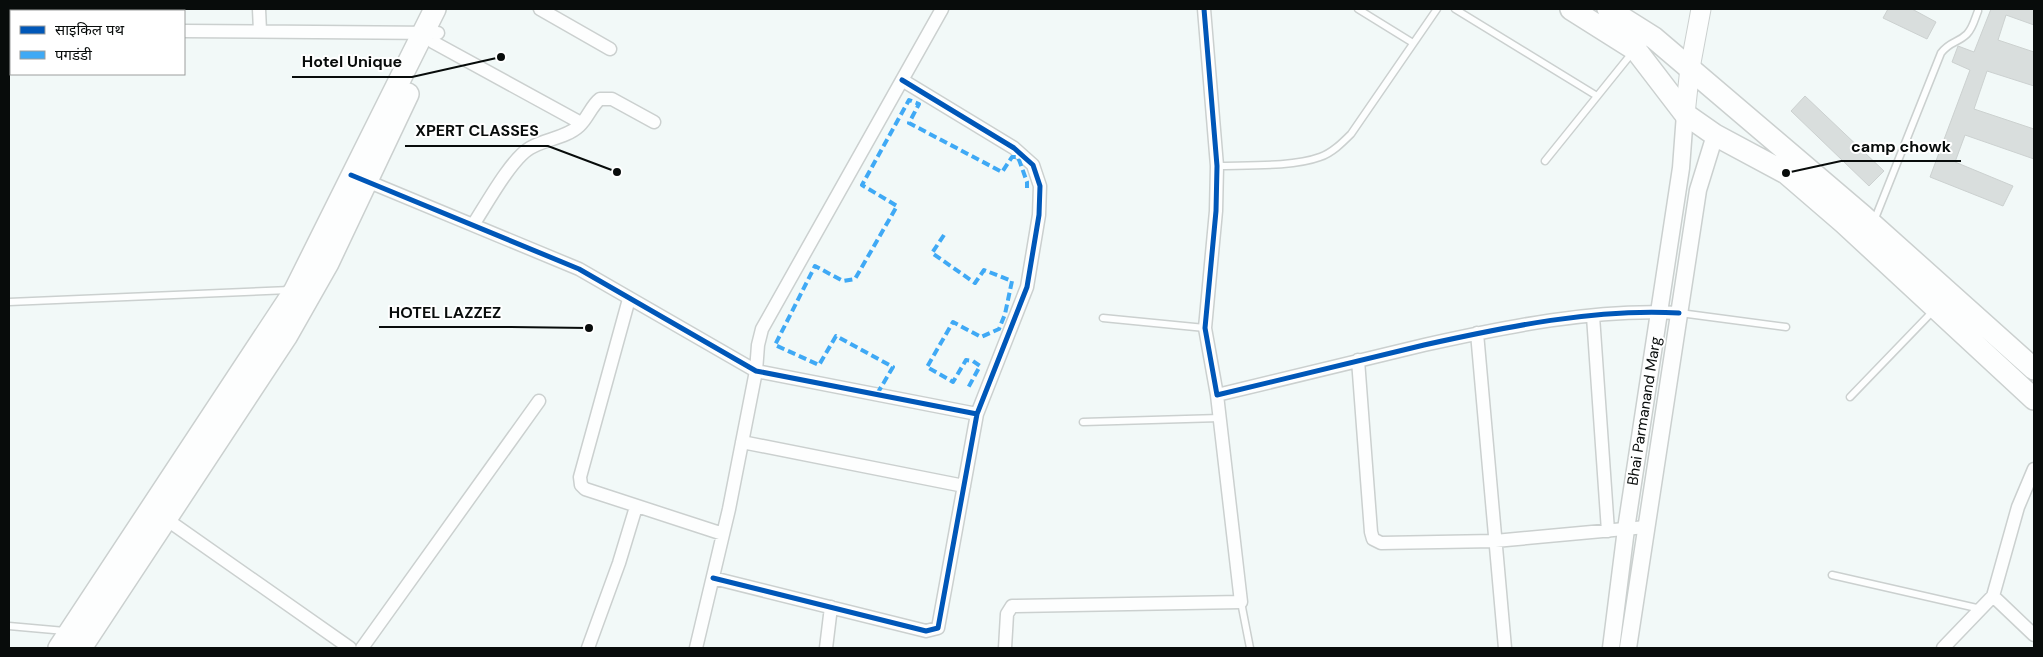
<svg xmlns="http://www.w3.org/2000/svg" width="2043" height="657" viewBox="0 0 2043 657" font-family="'DM Sans','Noto Sans Devanagari',sans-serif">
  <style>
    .building { fill: #d9dedd; stroke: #ccd1d0 }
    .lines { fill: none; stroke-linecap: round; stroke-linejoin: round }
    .service-casing { stroke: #cbd0cf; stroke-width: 9 }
    .minor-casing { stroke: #cbd0cf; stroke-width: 15 }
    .tertiary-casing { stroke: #cbd0cf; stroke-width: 19 }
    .secondary-casing { stroke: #cbd0cf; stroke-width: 21 }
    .primary-casing { stroke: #cbd0cf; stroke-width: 24 }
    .service { stroke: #fdfefe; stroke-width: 6 }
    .minor { stroke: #fdfefe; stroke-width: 12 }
    .tertiary { stroke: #fdfefe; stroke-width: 16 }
    .secondary { stroke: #fdfefe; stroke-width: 19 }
    .primary { stroke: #fdfefe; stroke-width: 21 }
    .quiet { stroke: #3fa9f5; stroke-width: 4; stroke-dasharray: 8 4; stroke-linecap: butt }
    .cycleway-casing { stroke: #fff; stroke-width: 8 }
    .cycleway { stroke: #0057b8; stroke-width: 5 }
    .labels { text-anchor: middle; stroke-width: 4; stroke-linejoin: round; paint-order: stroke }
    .street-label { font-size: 15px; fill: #080c0b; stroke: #fff }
    .leader { fill: none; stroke: #080c0b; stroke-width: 2 }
    .callout-dot { fill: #080c0b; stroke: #fff; stroke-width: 2 }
    .callout-label { font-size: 16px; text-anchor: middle; font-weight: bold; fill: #080c0b; stroke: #fff; stroke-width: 4; stroke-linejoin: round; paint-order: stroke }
  </style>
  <rect width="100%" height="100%" fill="#f2f9f8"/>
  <path class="building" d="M1888,9H1912L1936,22L1927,39L1883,18Z
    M1991,9H2034V25L2006,15L1998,40L2034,52V86L1987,71L1974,109L2034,129V159L1965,135L1955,162L2013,186L2003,206L1930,177L1970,70L1952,62L1958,46L1974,52Z
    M1805,96L1884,171L1869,186L1791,111Z"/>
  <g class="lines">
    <g class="service-casing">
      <path id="service" d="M1358,9L1413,43
        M1455,9L1597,96
        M1545,161L1632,53
        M1217,166C1247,165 1293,167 1320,157C1332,153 1342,143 1351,134L1437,9
        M1874,221L1941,53C1950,41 1958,43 1967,34C1973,28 1975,18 1978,11
        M9,302L290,290
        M1680,313L1786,327
        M1103,318L1205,328
        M1850,397L1933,311
        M1083,422L1220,418
        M1832,575L1981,609
        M1241,602L1250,648
        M9,626L65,631"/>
    </g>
    <g class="minor-casing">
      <path id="minor" d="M259,9L260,31
        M540,9L610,49
        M1204,9L1217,166L1216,211L1205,328L1217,395C1286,378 1355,361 1424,345C1505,327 1596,308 1679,313
        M9,30H11
        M184,31L438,33
        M433,42L581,123
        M362,179L579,269L756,371L977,414
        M473,225C486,205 511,159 530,148C545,139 566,138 579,126C588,118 591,106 600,99H612L654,122
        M629,299L580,477L581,485L585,489L723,534
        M1593,316L1608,531
        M1477,333L1505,648
        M1358,360L1371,532L1373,539L1381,543L1495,541L1646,527
        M742,442L964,486
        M166,519L350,648
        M713,578L926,631L938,628L977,414L1027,287L1039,215L1040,186L1033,165L1014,148L902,80
        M1993,596L2034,635
        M362,648L539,401
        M588,648L619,563L636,507
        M696,648L729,509L756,371L758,345L762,329L942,9
        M826,648L831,607
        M1005,648L1007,614L1012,606L1241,602L1217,395
        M1943,648L1993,596L2018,507L2034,469"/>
    </g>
    <g class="tertiary-casing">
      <path id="tertiary" d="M1611,648L1626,529L1681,168L1685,114
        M1628,648L1698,190L1715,135"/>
    </g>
    <g class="secondary-casing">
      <path id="secondary" d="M1685,114L1690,68L1701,9"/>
    </g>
    <g class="primary-casing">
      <path id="primary" d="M1571,9L1636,50L1685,114L1715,135L1786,173L1844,223L2034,399
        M1608,9L1654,38L1863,216L2034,369
        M59,648L295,290L435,9
        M81,648L286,337L328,263L408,94"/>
    </g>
    <use href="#service" class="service"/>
    <use href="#minor" class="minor"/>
    <use href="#tertiary" class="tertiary"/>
    <use href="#secondary" class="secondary"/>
    <use href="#primary" class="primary"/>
    <path class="quiet" d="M944,235L932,253L975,283L984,270L1012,281L1005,314L999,329L981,337L953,322L927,367L953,382L966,360L973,361L980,366L968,388
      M877,394L893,367L836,336L819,365L775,345L815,266L843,281L855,279L897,206L862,185L909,100L919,104L909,123L1002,172L1012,157H1018L1027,182V188"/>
    <g class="cycleway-casing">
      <path id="cycleway" d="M1204,9L1217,166L1216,211L1205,328L1217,395C1286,378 1355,361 1424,345C1505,327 1596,308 1679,313
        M351,175L579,269L756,371L977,414
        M713,578L926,631L938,628L977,414L1027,287L1039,215L1040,186L1033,165L1014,148L902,80"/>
    </g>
    <use href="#cycleway" class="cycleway"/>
  </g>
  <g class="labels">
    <g class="street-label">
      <text transform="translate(1644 411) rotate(-81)" y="5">Bhai Parmanand Marg</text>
    </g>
  </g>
  <path class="leader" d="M501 57L412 77H292M617 172L548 146H405M1786 173L1841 161H1961M589 328L511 327H379"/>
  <g class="callout-dot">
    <circle cx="501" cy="57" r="5"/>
    <circle cx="617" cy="172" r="5"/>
    <circle cx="1786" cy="173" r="5"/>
    <circle cx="589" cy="328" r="5"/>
  </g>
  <g class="callout-label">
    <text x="352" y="67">Hotel Unique</text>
    <text x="477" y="136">XPERT CLASSES</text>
    <text x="1901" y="152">camp chowk</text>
    <text x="445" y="318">HOTEL LAZZEZ</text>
  </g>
  <rect width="2043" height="657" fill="none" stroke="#080c0b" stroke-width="20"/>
  <rect x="10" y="10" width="175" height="65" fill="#ffffff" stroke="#9c9e9d"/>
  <rect x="20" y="26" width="25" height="8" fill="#0057b8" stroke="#9c9e9d"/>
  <text x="55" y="35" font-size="15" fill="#080c0b">साइकिल पथ</text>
  <rect x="20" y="51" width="25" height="8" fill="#3fa9f5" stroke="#9c9e9d"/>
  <text x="55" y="60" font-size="15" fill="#080c0b">पगडंडी</text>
</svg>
